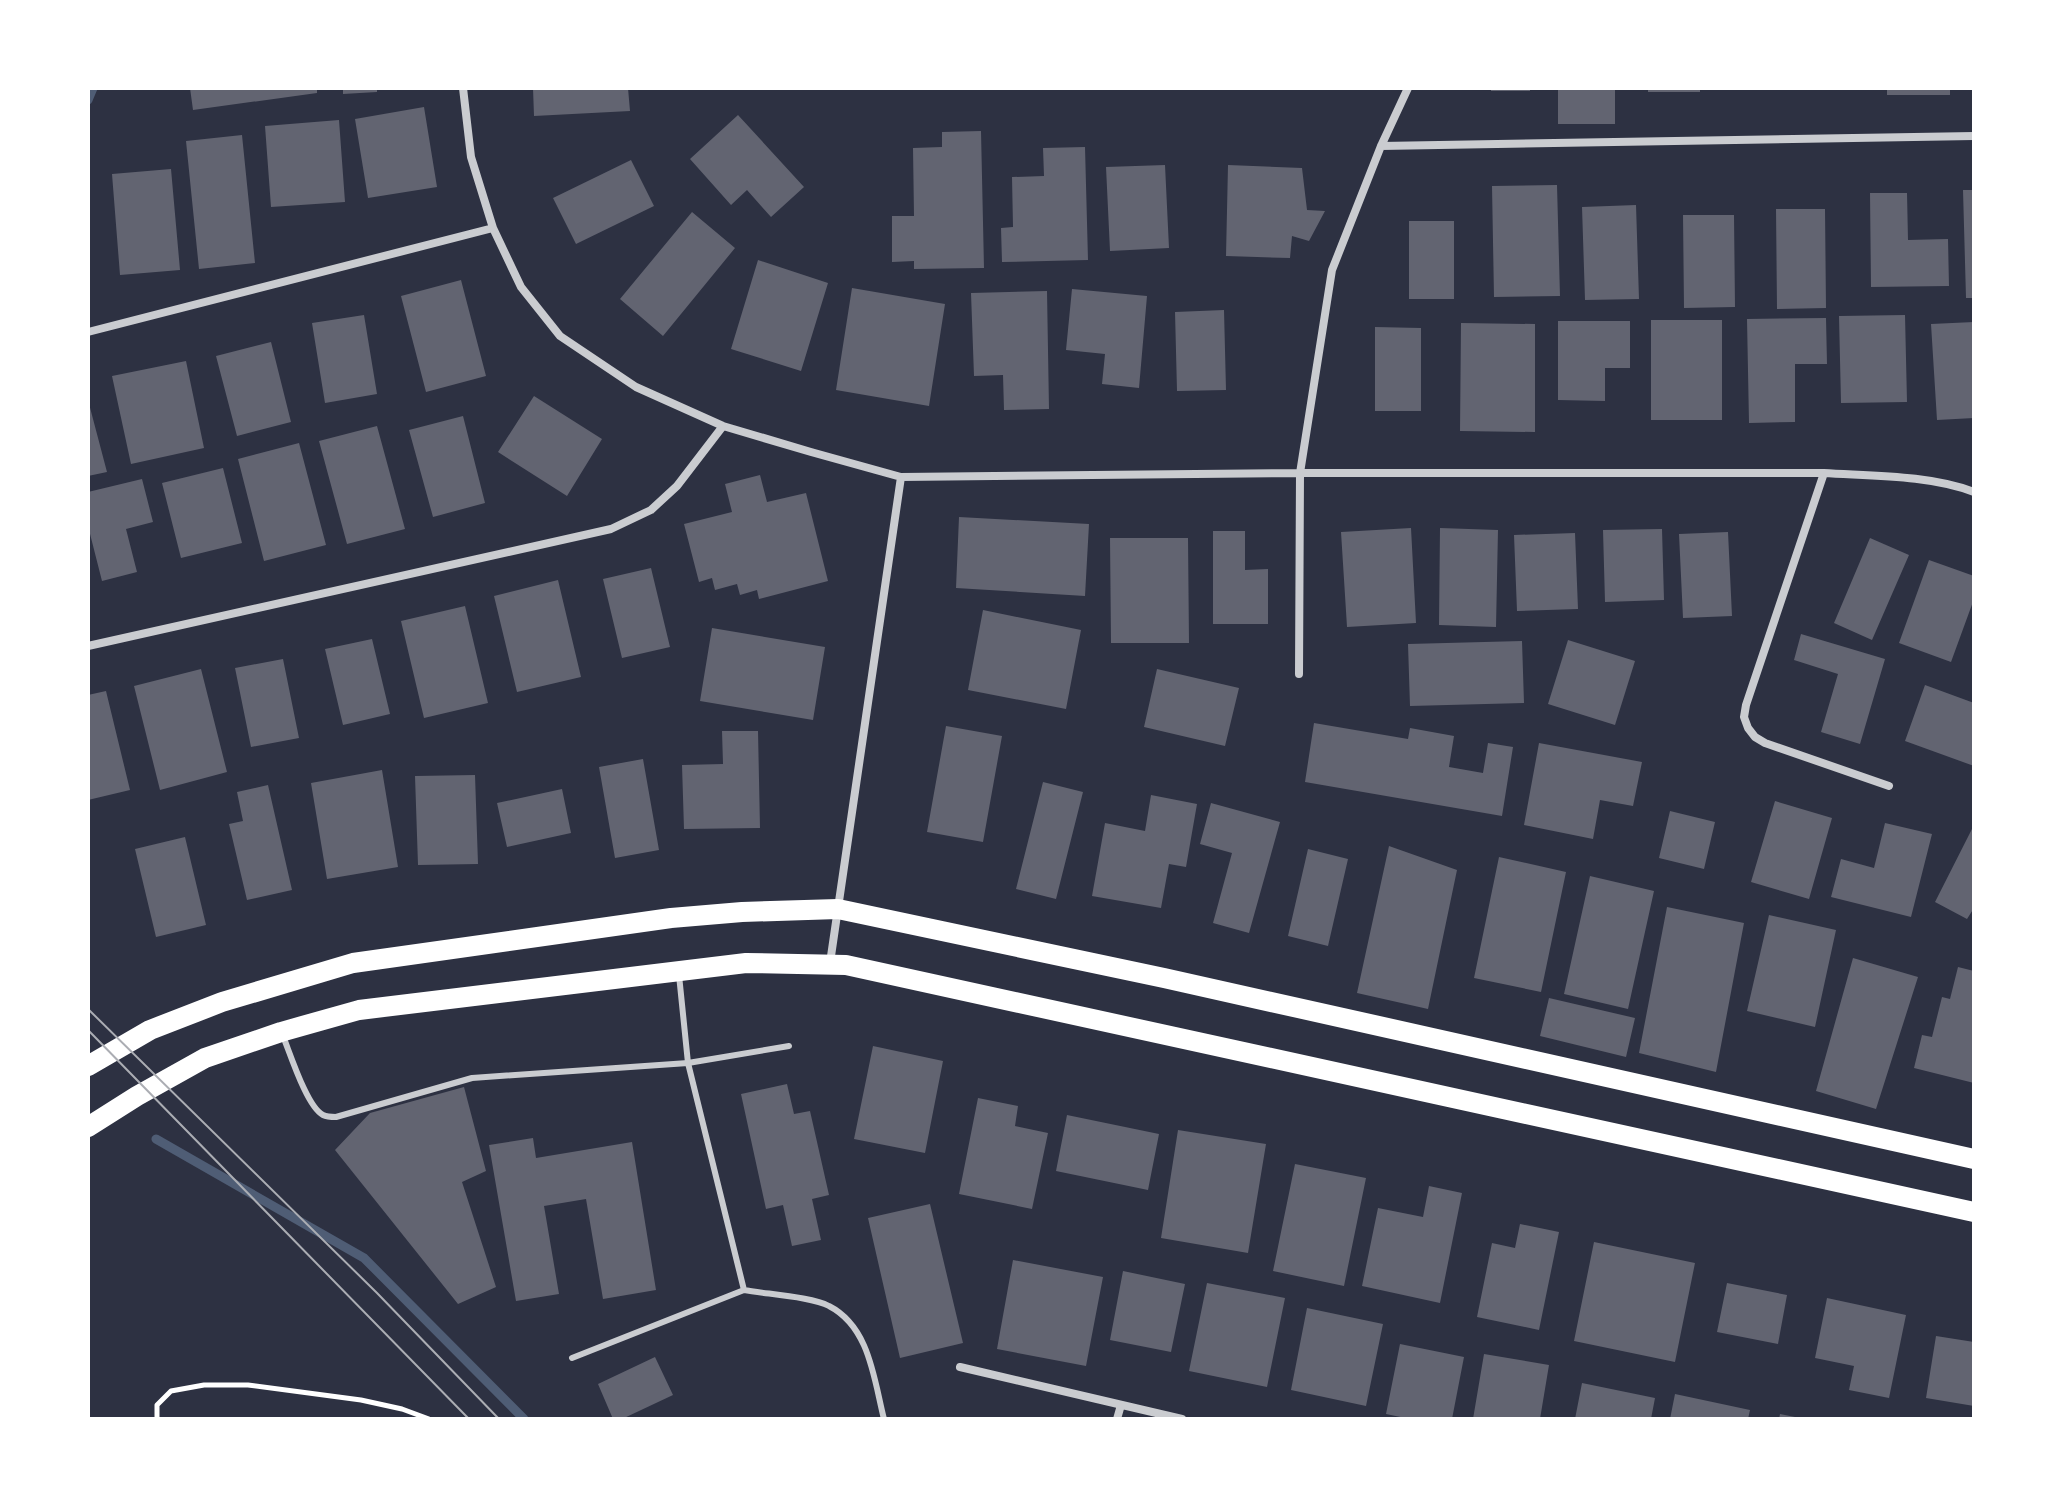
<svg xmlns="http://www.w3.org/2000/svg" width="2062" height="1507" viewBox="0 0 2062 1507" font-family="'IBM Plex Sans',sans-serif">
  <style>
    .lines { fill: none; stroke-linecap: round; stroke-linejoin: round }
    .stream { stroke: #4f5d75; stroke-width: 9 }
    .building { fill: #626471 }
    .path { stroke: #fff; stroke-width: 5 }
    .service { stroke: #caccd0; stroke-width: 6 }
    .minor { stroke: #caccd0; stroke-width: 8 }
    .primary { stroke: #fff; stroke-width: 20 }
    .tram { stroke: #abadb3; stroke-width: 2 }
  </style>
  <rect width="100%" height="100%" fill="#2d3142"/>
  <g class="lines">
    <path class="stream" d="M88,100L93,88
      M156,1139L364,1258L524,1419"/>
  </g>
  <path class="building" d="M190,88H317V93L193,110Z
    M343,88H377V92L343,94Z
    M533,88H628L630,111L534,116Z
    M1491,88H1530V91H1491Z
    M1558,88H1615V124H1558Z
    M1648,88H1700V92H1648Z
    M1887,88H1950V95H1887Z
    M424,107L437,187L368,198L355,119Z
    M738,115L804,187L771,217L747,190L731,205L690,159Z
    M339,120L345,202L271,207L265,126Z
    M981,131L984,268L914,269V261L892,262V216H914L913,148L942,147V132Z
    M242,135L255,263L199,269L186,141Z
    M1085,147L1088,260L1002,262L1001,228L1013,227L1012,177L1044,176L1043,148Z
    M631,160L654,206L576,244L553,198Z
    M1165,165L1169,248L1110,251L1106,167Z
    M1228,165L1302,168L1307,210L1325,211L1309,241L1292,236L1290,258L1226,256Z
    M171,169L180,270L120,275L112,174Z
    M1557,185L1560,296L1494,297L1492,186Z
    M1963,190H1974V298H1966Z
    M1870,193H1907L1908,240L1948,239L1949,286L1871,287Z
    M1636,205L1639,299L1585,300L1582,207Z
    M1776,209H1825L1826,308L1777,309Z
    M692,212L735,248L663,336L620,299Z
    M1683,215H1734L1735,307L1684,308Z
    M1409,221H1454V299H1409Z
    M758,260L828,283L801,371L731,349Z
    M461,280L486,376L426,392L401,296Z
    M852,288L945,304L929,406L836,390Z
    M1072,289L1147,296L1139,388L1102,384L1105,354L1066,350Z
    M1047,291L1049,409L1004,410L1003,375L974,376L971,293Z
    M1224,310L1226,390L1177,391L1175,312Z
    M364,315L377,394L325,403L312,323Z
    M1905,315L1907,402L1841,403L1839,316Z
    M1826,318L1827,364H1795V422L1749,423L1747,319Z
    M1651,320H1722V420H1651Z
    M1558,321H1630V368H1605V401L1558,400Z
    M1974,322V418L1937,420L1931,324Z
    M1461,323L1535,324V432L1460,431Z
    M1375,327L1421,328V411H1375Z
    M271,342L291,422L237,436L216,356Z
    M186,361L204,448L131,464L112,376Z
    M534,396L602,439L567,496L498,452Z
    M88,400L107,472L88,476Z
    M463,416L485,503L433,517L409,430Z
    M377,426L405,529L347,544L319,441Z
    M299,443L326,545L264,561L238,459Z
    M223,468L242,543L181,558L162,483Z
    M760,475L767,502L806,493L828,581L759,599L757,590L740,595L737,584L715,590L712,578L699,582L684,524L732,512L725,484Z
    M142,479L153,522L126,529L137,572L102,581L88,526V492Z
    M959,517L1089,524L1085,596L956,588Z
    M1411,528L1416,623L1347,627L1341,532Z
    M1440,528L1498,530L1496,627L1439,625Z
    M1662,529L1664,600L1605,602L1603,530Z
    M1213,531H1245V570L1268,569V624H1213Z
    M1728,532L1732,616L1683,618L1679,534Z
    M1575,533L1578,609L1517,611L1514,535Z
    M1110,538H1188L1189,643H1111Z
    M1870,538L1909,555L1872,640L1834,623Z
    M1929,560L1974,576V599L1951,662L1899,643Z
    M651,568L670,647L622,658L603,579Z
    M558,580L581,677L517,692L494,596Z
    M465,606L488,703L424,718L401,621Z
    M983,610L1081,630L1066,709L968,690Z
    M712,628L825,647L813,720L700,701Z
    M1801,634L1885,659L1860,744L1821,732L1838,674L1794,660Z
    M372,639L390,714L343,725L325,649Z
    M1568,640L1635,661L1615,725L1548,704Z
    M1522,641L1524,703L1410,706L1408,644Z
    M283,659L299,738L251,747L235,668Z
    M201,669L227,772L160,790L134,686Z
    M1157,669L1239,688L1225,746L1144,727Z
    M1925,685L1974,703V766L1905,741Z
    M106,691L130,790L88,800V695Z
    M1314,723L1408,739L1410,728L1454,736L1449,767L1483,773L1488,743L1513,747L1502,816L1305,782Z
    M946,726L1002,736L983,842L927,832Z
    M722,731H758L760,828L684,829L682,765L723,764Z
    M1539,743L1642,762L1633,806L1600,800L1593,839L1524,825Z
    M643,759L659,850L615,858L599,767Z
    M382,770L398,867L327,879L311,783Z
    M475,775L478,864L418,865L415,776Z
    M1043,782L1083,792L1056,899L1016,889Z
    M268,785L292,890L247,900L229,824L243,821L237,792Z
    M562,789L571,833L507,847L497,803Z
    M1151,795L1197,804L1186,867L1169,864L1161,908L1092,896L1105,823L1145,831Z
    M1775,801L1832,818L1809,899L1751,882Z
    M1211,803L1280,822L1249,933L1213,923L1232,853L1200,844Z
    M1670,811L1715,822L1704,869L1659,858Z
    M1885,823L1932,834L1911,917L1831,897L1841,859L1874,868Z
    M1974,825V908L1967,919L1935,902Z
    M185,837L206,925L156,937L135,849Z
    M1389,846L1457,870L1428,1009L1357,993Z
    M1308,849L1348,859L1328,946L1288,936Z
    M1499,857L1566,872L1541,992L1474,978Z
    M1590,876L1654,891L1628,1009L1564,994Z
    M1667,907L1744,923L1716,1072L1639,1053Z
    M1769,915L1836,930L1815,1027L1747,1011Z
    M1853,958L1918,977L1876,1109L1816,1091Z
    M1958,967L1974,971V1083L1914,1068L1922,1035L1932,1037L1942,997L1950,999Z
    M1549,998L1635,1018L1626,1057L1540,1036Z
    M873,1046L943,1061L925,1153L854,1139Z
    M787,1084L794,1114L810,1111L829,1195L812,1199L821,1240L792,1246L783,1205L766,1209L741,1094Z
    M464,1087L486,1171L462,1182L496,1287L458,1304L335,1150L370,1113Z
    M978,1098L1018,1106L1015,1126L1048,1133L1032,1209L959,1194Z
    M1067,1115L1159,1134L1148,1190L1056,1171Z
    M1178,1130L1266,1144L1248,1253L1161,1238Z
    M533,1138L536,1158L632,1142L656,1290L603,1299L586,1199L544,1206L559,1294L516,1301L489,1145Z
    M1295,1164L1366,1178L1344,1286L1273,1271Z
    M1429,1186L1462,1193L1440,1303L1362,1286L1378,1208L1423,1217Z
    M930,1204L963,1343L900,1358L868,1218Z
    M1520,1224L1559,1232L1539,1330L1477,1317L1492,1243L1515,1248Z
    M1594,1242L1695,1263L1675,1362L1574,1341Z
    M1013,1260L1103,1277L1086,1366L997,1349Z
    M1123,1271L1185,1284L1171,1352L1110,1340Z
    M1207,1283L1285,1298L1267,1387L1189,1371Z
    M1727,1283L1787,1295L1778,1344L1717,1332Z
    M1827,1298L1906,1315L1889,1398L1849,1390L1854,1366L1815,1358Z
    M1307,1308L1383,1324L1366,1406L1291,1390Z
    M1936,1336L1974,1342V1406L1926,1398Z
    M1400,1344L1464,1357L1452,1419H1410L1386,1414Z
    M1484,1354L1549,1365L1540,1419H1473Z
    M655,1357L673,1395L622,1419H613L598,1384Z
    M1582,1383L1655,1398L1651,1419H1575Z
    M1675,1394L1750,1410L1748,1419H1670Z
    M1780,1414L1800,1418V1419H1779Z"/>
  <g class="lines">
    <path class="path" d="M157,1419V1405L171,1391L204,1385H248L361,1400L402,1409L429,1419"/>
    <path class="service" d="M679,975L688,1063L744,1290C765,1294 813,1297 829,1306C870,1327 874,1380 884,1419
      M283,1036C290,1053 307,1107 323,1115C327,1117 331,1117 336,1117L472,1078L688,1063L789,1046
      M572,1358L744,1290"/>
    <path class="minor" d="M463,88L471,157L493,228L521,287L560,336L636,387L723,426L811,452L901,477L1300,473H1824C1871,476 1930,475 1974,492
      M1381,146L1974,136
      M88,332L493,228
      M1824,473L1746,705L1744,717L1748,728L1755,737L1765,743L1889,786
      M88,646L611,529L651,510L677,486L723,426
      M1299,674L1300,473L1332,270L1381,146L1408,88
      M830,963L901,477
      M960,1367L1182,1419
      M1117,1419L1121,1405"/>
    <path class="primary" d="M88,1066L150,1030L222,1002L353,963L671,918L742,912L838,909L1164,978L1974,1159
      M88,1127L137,1096L205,1058L281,1032L359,1010L746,963L846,965L1974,1212"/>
    <path class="tram" d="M88,1009L377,1293L499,1419
      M88,1030L469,1419"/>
  </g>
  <rect width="2062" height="1507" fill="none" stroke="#ffffff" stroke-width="180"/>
</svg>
